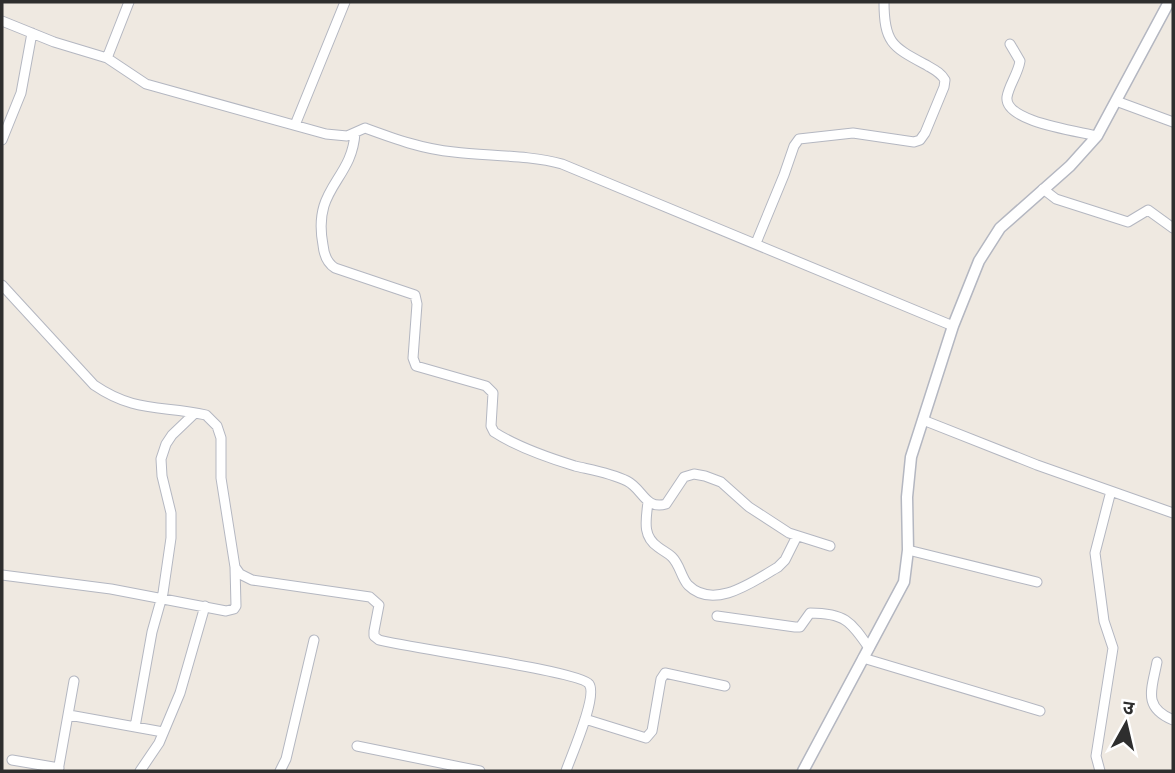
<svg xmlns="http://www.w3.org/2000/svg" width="1175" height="773" viewBox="0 0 1175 773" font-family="'Open Sans','Noto Sans Devanagari',sans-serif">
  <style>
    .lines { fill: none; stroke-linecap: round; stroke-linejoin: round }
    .minor-casing { stroke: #b4b7c1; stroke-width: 11 }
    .tertiary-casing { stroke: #b4b7c1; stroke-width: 13 }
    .minor { stroke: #fff; stroke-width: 9 }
    .tertiary { stroke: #fff; stroke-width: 10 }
  </style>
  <rect width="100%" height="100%" fill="#efe9e1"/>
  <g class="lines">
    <g class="minor-casing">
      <path id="minor" d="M2,21L54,42L107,58L146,84L326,134L347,136L365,128C395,139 422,149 454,152C487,156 530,155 562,164L953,326
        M1010,44L1020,61C1018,74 1009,85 1007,97C1004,122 1078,131 1097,136
        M107,58L129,2
        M1116,101L1173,122
        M295,125L345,2
        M355,133C352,181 312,187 323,245C324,255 327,263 335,268L415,295L417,304L413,358L416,366L486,386L493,393L491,426L494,432C517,447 549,458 575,466C592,470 611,473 627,481C643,489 645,510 666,504L684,477L694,474L705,476L721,482L749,507L789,533L830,546
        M2,140L21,93L32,33
        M1043,189L1056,199L1128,222L1148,210L1173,228
        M756,243L784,175L794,146L799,139L853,133L914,142L920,140L925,133L944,87L945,80C941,73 935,70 928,66C893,47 884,44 884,2
        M2,285L94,385C135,413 161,405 206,415L217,426L221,438V478L235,567L240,574L252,580L370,597L379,605L374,631V636L379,640C409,648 580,671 589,684C598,696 571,756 566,771
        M923,420L1037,465L1173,513
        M648,502C646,520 642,536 658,547C663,551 668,553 672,557C680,565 681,577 688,585C714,611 754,581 778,567L785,560L797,536
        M908,550L1037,582
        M2,575L111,589L226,611L234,609L236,606L235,567
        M717,616L795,627H800L810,613C844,613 851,621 869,648
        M863,658L1040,711
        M1157,662C1152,689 1142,707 1173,720
        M69,715L163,732
        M585,719L646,738L652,731L661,679L665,673L725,686
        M135,727L152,632L163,593L171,538V513L162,476L161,459L166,444L172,435L195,413
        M357,746L480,771
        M12,760L59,768
        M58,771L74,681
        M140,771L159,743L180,693L205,606
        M280,771L286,759L314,640
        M1100,771L1096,756L1113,648L1104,621L1095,553L1111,491"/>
    </g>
    <g class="tertiary-casing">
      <path id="tertiary" d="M803,771L904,582L908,550L907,497L911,457L953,326L979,261L1000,228L1070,166L1097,136L1169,2"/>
    </g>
    <use href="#minor" class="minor"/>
    <use href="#tertiary" class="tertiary"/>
  </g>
  <rect width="1175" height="773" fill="none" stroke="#2e2e2e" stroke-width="7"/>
  <g transform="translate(1126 724) rotate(8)" stroke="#ffffff" stroke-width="5" paint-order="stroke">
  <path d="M0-5L12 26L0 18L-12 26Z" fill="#2e2e2e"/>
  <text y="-10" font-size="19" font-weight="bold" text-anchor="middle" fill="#2e2e2e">उ</text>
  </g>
</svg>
